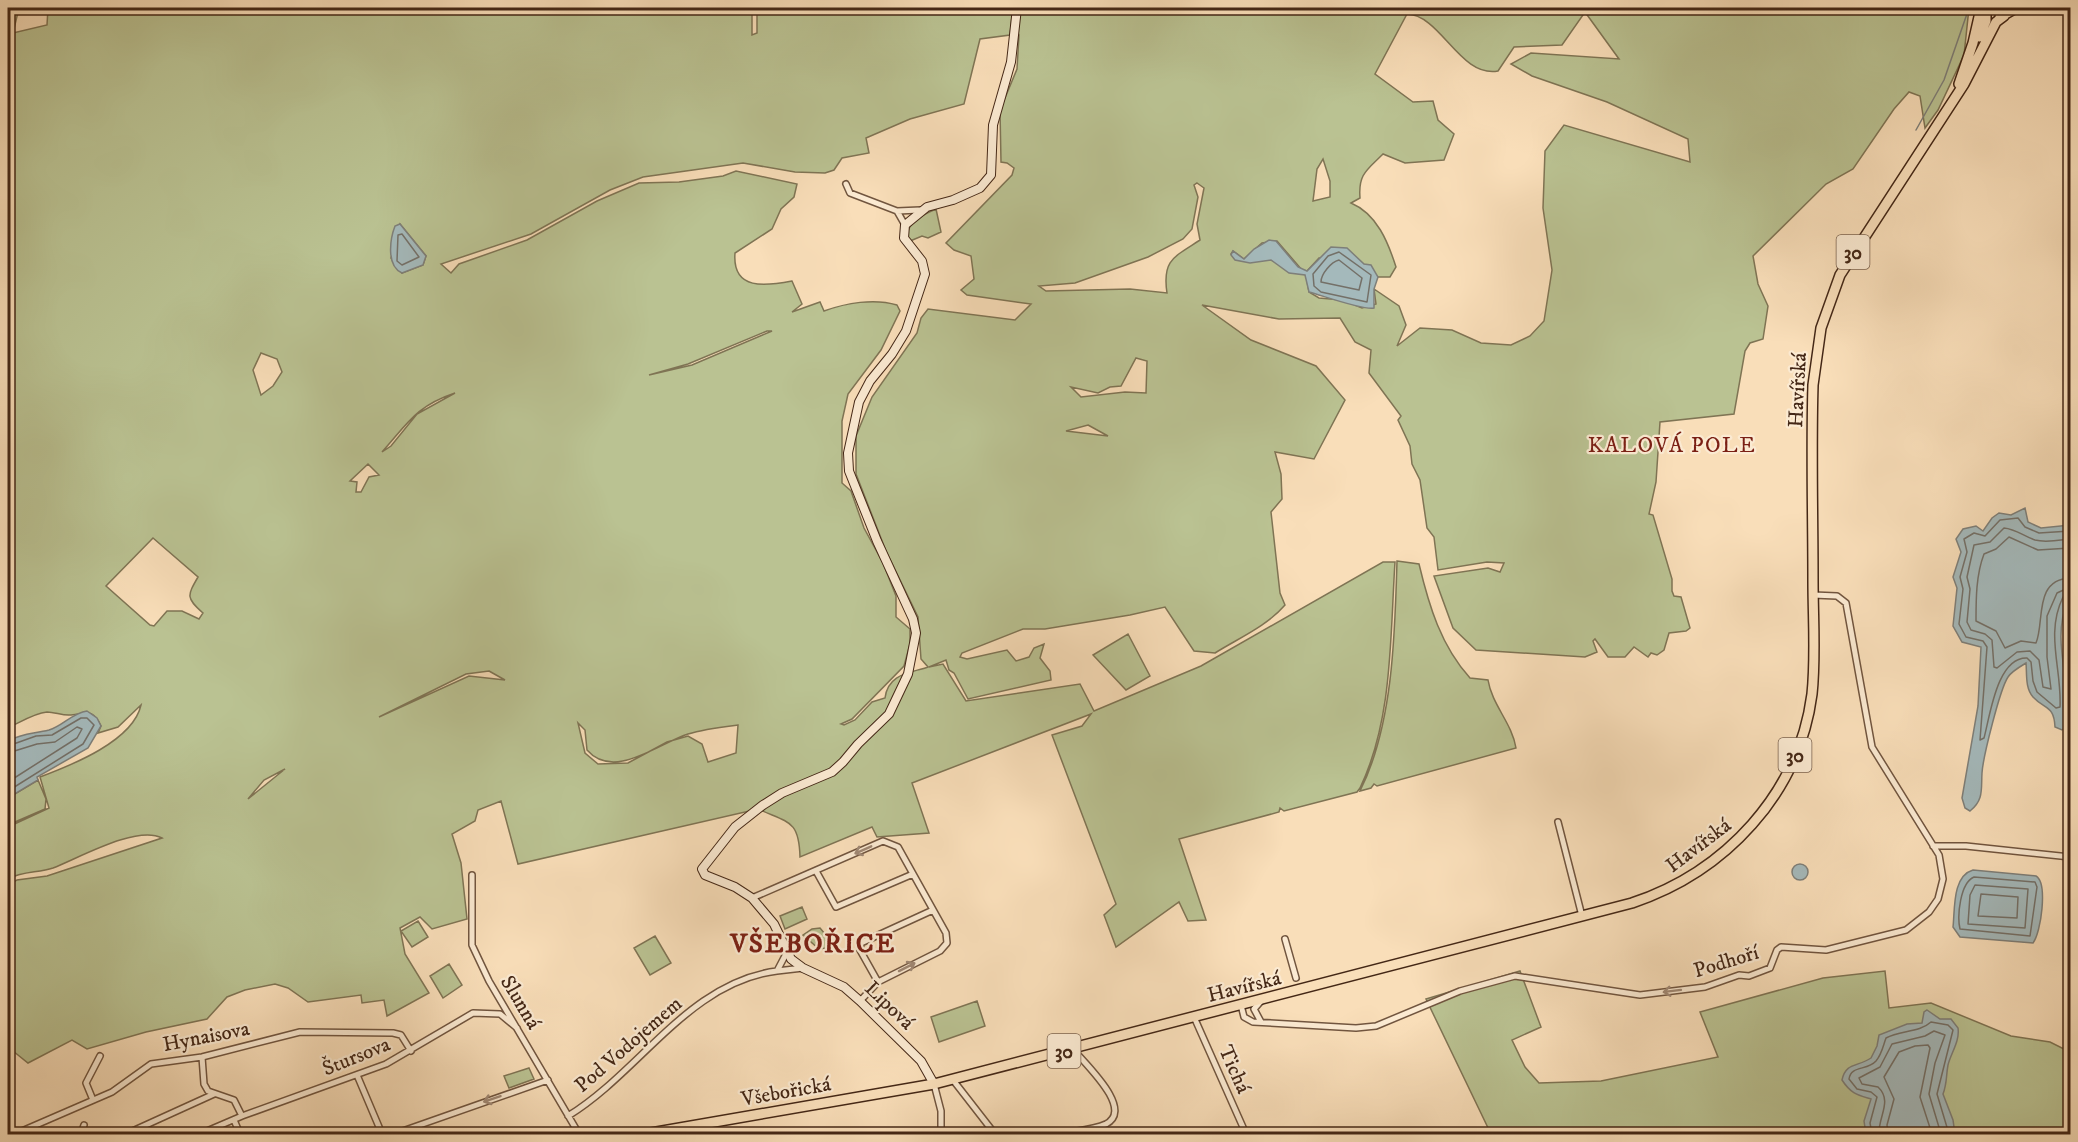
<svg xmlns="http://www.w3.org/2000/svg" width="2078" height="1142" viewBox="0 0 2078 1142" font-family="'IM FELL DW Pica',serif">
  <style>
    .green { fill: #bac292; stroke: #7f7454; stroke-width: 1.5; fill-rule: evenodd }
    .water { fill: #a4b9bb; stroke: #7e7f79; stroke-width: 1.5 }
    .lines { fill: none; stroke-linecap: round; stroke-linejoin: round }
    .shore { stroke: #747068; stroke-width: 1.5 }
    .stream { stroke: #7e7f79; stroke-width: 1.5 }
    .street-casing { stroke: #71553f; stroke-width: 8 }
    .secondary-casing { stroke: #442716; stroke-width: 10 }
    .primary-casing { stroke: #442716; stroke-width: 12 }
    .street { stroke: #fbead2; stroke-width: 5 }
    .secondary { stroke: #fbead2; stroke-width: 8 }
    .primary { stroke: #f9deb9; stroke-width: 9 }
    .oneway { stroke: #a08874 }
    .labels { text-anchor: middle; stroke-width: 4.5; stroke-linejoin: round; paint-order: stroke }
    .shield { fill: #fbead2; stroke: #7b624e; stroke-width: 1.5 }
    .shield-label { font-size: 20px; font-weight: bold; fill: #442716 }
    .street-label { font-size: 21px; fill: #442716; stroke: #fbead2 }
    .neighbourhood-label { font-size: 22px; letter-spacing: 1.5px; fill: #7a1f14; stroke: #fbead2 }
    .district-label { font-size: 27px; font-weight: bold; letter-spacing: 1.5px; fill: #7a1f14; stroke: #fbead2 }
  </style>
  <rect width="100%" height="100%" fill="#f9deb9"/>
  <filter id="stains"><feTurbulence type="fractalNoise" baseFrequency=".00333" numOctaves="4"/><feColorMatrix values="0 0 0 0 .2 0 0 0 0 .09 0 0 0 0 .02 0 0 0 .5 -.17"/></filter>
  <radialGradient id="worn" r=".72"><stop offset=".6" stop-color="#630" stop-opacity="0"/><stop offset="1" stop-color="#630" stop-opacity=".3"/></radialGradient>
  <path class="green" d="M8,8H19L13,33L47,25L48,8H752V35L757,33V8H1010L1012,16L1010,35L980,39L964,104L910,119L866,138L869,153L842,158L834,170L825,173L795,172L743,163L643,177L610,190L531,234L441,264L451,273L459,264L527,240L597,201L639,183L679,182L723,176L736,171L797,184L794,197L781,209L772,229L735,253C732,291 766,286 792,281L802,304L792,312L820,302L824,311C846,303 874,298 897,305L900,311L881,350L848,394L842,421V483L851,491L864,528L883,563L896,596V617L910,629V644L904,666L852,719L841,724L844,725L855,720L872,702L885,698C888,673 911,673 928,667L921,659L918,617L886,551L856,474V436L872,397L917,333L921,318L928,309L1015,320L1031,304L967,295L961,290L974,279L971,256L954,250L946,243L1012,175L1014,168L1007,163L1001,162L1000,110L1017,69L1019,35L1016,29L1020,14L1033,8H1969L1964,55L1938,110L1925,128L1920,96L1909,92L1894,109L1853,169L1826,184L1753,256L1758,284L1768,306L1763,339L1750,343L1745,351L1734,414L1660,422L1656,482L1649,514L1653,515L1672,579V591L1674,596L1681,597L1690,628L1686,631L1669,633L1664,650L1657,655L1651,653L1648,657L1634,647L1625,657H1608L1595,639L1593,641L1597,652L1585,657L1476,650L1453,628L1434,576L1488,568L1500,572L1504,563L1487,562L1438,570L1434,537L1427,528L1420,480L1412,464L1410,446L1398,420L1401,416L1369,373L1371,350L1355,342L1340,318L1279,319L1202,305L1251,340L1316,366L1345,400L1314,459L1275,452L1281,474L1282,499L1271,512L1280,593L1285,605C1267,626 1239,638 1215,653L1194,651L1165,607L1130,615L1045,629H1023L962,653L960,657L967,659L1007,650L1016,661L1029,657L1034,648L1044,644L1040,658L1050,671L1051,680L968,699L954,673L949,670L946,660L929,667L943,664L966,701L1080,684L1094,711L1201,666L1383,562H1395C1390,637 1393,719 1360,788L1357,792L1284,811L1280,808L1279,812L1179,839L1206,920L1188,921L1179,902L1116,947L1104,915L1116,904L1052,735L1082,726L1091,714L912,783L929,833L877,837L872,827L800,857C799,820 789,823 758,809L518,864L501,801L478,810L475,821L452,834L461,863L467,919L432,929L420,917L400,928L405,954L429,993L387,1016L384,1000L362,1003L361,995L308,1002L288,988L275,984L245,990L227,997L207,1019L146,1032L87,1049L72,1040L28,1063L13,1051L8,1059V886L17,880L47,876L162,838C136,825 79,858 53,868C38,873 22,871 8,879V827L49,808L40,777C72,765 133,741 141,705L118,727L98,733L101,726C92,707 86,714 71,715C63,716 55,712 47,712C34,713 19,723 8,728ZM1585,12L1619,59L1531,53L1511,64L1532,76L1607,102L1688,139L1690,162L1564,125L1545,151L1543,208L1552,270L1544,321L1530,336L1511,345L1481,343L1452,330L1420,328L1397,346L1406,325L1399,306L1374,289L1376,304L1362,308L1342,300L1319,298L1309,292L1306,275L1271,260H1236L1231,254L1233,251L1244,259L1262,243L1277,241L1302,270L1307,271L1319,258L1358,259L1378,277H1390L1396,267C1388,242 1377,214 1351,203L1360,198C1358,174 1367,170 1383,154L1405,163L1444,160L1454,134L1438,120L1433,101L1413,102L1375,74L1407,14C1441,15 1460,78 1498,71L1514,47L1562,45ZM1323,159L1330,181V197L1313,201L1317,169ZM1197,183L1204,188L1197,224L1200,240C1174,257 1162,260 1167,293L1130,289L1046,291L1039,286L1075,283L1148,257L1183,239L1192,229L1198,197L1194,185ZM400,224L426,256L423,265L402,273L391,258ZM767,331H772L692,365L649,375L688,364ZM261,353L277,359L282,372L273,386L261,395L253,370ZM1136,358L1147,361L1146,393L1125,392L1081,397L1071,387L1098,393L1110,387L1121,386ZM455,393L417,414L391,446L382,452C408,423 416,406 455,393ZM1088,425L1108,436L1066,431ZM368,464L379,475L369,477L361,492H356L357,482L350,481ZM153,538L198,577C187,596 186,598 203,613L199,619L182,611H167L154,626L150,625L106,586ZM489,671L505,680L469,676L379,717L466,674ZM578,723L585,730L587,750C614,781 659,743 688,734C704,729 722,727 738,725L736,753L708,762L702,744L688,736L667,742L628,763L598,764L585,753ZM285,769L248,799L264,780Z
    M936,209L941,232L928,238L922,236L910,241L906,237C909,221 922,215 936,209Z
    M1397,561L1419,564C1429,606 1441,646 1470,678L1488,680C1492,705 1512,723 1516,748L1377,786L1374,784L1371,788L1360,791C1393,726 1395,634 1397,561Z
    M1128,634L1150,676L1126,690L1093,655Z
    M38,780L46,799L45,809L8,825V798Z
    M802,907L807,919L785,929L780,916Z
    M418,921L428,937L412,947L401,931Z
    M820,928L830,940L826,948L819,949L803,935L812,929Z
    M655,936L671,963L650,975L634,948Z
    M449,964L462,985L443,998L430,976Z
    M1520,971L1541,1027L1512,1040L1525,1067L1539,1083L1601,1081L1718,1057L1700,1012L1823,978L1885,971L1889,1008L1931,1003L2011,1036L2050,1042L2070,1052V1134H1491L1426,999Z
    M977,1001L985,1026L939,1042L931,1017Z
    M529,1068L534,1079L509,1088L504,1076Z"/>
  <path class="water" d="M400,224L426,256L423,265L402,273C386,266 390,239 395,226Z
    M1269,240L1276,241L1298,267L1307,271L1331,247L1347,248L1364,264L1371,265L1378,277L1374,289V308C1365,311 1321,295 1309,292L1305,275L1289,273L1271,260L1250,263L1235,260L1231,255L1233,251L1244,259L1254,249Z
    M2025,508L2028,522L2041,528L2070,525V600H2068C2050,642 2073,683 2067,726L2062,730L2055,727C2054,705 2045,710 2033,697C2025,688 2027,674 2026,663C2021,666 2011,672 2008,677C2000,689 1983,757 1982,773C1981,789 1984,800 1970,811L1965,808L1962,798L1978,706L1981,647L1962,642L1953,626L1957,588L1953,577L1961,552L1956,539L1963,529L1976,526L1983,531L1992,518L1999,513L2011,515Z
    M87,711L97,718L101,726L88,748L37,777L38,780L8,798V741C23,733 33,734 49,730C63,726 72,713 87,711Z
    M1792 872a8 8 0 1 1 16 0a8 8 0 1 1-16 0Z
    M1973,870L2036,876C2048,883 2041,933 2033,943L1960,937L1953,927C1955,910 1952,876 1973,870Z
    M1927,1010L1940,1019H1951L1958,1028C1960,1041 1951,1053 1948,1065C1946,1076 1947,1084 1943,1094L1953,1120L1955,1134H1866L1864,1121L1871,1099C1858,1095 1851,1094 1842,1080C1846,1062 1858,1067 1871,1058L1877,1046L1879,1035L1907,1024L1922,1023L1924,1012Z"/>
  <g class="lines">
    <path class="shore" d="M402,234L419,257L402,265L397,261L398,235Z
      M1339,252L1371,275L1367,302L1321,292L1314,286L1313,274L1328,256Z
      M1339,260L1362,278L1359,290L1321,282C1321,274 1331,262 1339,260Z
      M2070,531L2039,533L2025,527L2018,518L2000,520L1985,536L1974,533L1964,539L1967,552L1960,577L1963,589L1959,624L1966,637L1983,641L1987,647L1980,740L1984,738C1990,716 1997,657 2027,658L2031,662L2033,681L2037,692L2056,708L2060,707C2062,669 2045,634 2063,597L2070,595
      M2070,539C2060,540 2046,543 2035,540C2023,536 2016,529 2004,528L1990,542L1974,545L1967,577L1970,589L1967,622L1971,630L1985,634L1992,640L1994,667L1997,668L2017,652L2030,651L2039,660L2043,687L2051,689L2047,657V616L2057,593L2070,587
      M2070,548L2038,550L2009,537L1996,549L1984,554C1976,575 1976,599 1976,621L1996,631L2005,648L2021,641L2036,643C2045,622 2033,580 2070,578
      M8,746L36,736L52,735L81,718H87L94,725L83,744L8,791
      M8,753L37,744L55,742L77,727L82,729L77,738L8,782
      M1974,877L2035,882L2037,887L2030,936L1960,929C1957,916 1960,883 1974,877Z
      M1975,885L2028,889L2025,928L1968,924L1970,895Z
      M1981,894L2018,897L2017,918L1978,916Z
      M1872,1134L1870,1123L1877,1097L1871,1092L1857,1089L1849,1079C1851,1065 1867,1071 1876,1061C1882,1054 1883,1046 1886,1038C1900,1030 1919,1033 1931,1022L1948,1025L1953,1030L1937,1094L1949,1134
      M1879,1134C1878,1117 1893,1101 1878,1087L1862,1084L1859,1078L1880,1067L1892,1044L1925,1036L1934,1031L1945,1035L1935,1063L1929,1094L1941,1134
      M1888,1134L1887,1125L1894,1099L1884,1077L1899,1052L1915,1046L1928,1045L1930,1048L1920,1097L1932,1134"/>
    <path class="stream" d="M1916,130L1944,80L1969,8"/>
    <g class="street-casing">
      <path id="street" d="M846,184L850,193L897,211L905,225
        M897,211L920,210
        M1558,822L1582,916
        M1933,846H1966L2070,857
        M816,871L836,907L913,874
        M472,875V945L489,981L579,1134
        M752,898L883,841L898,847L946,933L947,943L940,951L878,982L860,1001
        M1285,939L1296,978
        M777,971L803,968
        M878,982L860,950L861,943L933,910
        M1241,1005L1244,1017L1253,1022L1356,1028L1376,1026L1460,991L1515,976L1640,995L1705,987L1739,975L1749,976L1770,968L1777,950L1781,947L1826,950L1906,930L1929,912L1938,899L1943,879L1939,855L1872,747L1846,603L1837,596L1813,595
        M1194,1017L1246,1134
        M1261,1022L1254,1009L1261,1001
        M202,1057L204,1084L208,1091L234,1100L242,1116
        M357,1075L382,1134
        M953,1080L995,1134
        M934,1084L941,1111V1134
        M93,1100L86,1083L100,1056
        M568,1116C640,1072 689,982 777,971L787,952
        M234,1120L240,1134
        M15,1134L112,1092L151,1064L202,1057L300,1032L393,1033L401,1035L411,1051
        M81,1134L84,1125
        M126,1134L214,1094
        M200,1134L242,1116L386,1064L473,1013L500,1014L517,1028
        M394,1134L548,1080
        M1060,1134C1074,1131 1093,1130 1106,1124C1135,1109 1084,1063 1073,1049"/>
    </g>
    <g class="secondary-casing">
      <path id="secondary" d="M934,1084L921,1061L860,1001L844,987L803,968L791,959L774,924L752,898L735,887L705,875L702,869L735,827L763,805L782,793L832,772L843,762L858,744L889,714L908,674L916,633L913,619L877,541L849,471L848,453L859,402L870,381L892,354L906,331L925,274L922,261L904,238L905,225L927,207L953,200L980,188L991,175L993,125L1011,62L1017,8"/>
    </g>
    <g class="primary-casing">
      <path id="primary" d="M2000,17L2016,8
        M1979,37L1986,21V8
        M1959,84L1973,43L1981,8
        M645,1134L934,1084L1632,903C1725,872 1799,794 1812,694C1816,657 1813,618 1813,581C1813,515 1811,450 1813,385L1821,328L1840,275L1964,84L1996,22L2004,16"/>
    </g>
    <use href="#street" class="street"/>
    <use href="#secondary" class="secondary"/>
    <use href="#primary" class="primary"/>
  </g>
  <defs><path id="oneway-shaft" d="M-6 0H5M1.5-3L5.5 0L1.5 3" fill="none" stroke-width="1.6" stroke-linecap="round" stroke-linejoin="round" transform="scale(1.5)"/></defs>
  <g class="oneway">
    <use href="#oneway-shaft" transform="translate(863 850) rotate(156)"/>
    <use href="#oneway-shaft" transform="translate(907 967) rotate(-27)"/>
    <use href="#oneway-shaft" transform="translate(1672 991) rotate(173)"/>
    <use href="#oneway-shaft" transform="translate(492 1099) rotate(161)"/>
  </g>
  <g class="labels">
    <g class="shield">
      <rect x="1836.5" y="235" width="33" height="34" rx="4.5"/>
      <rect x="1778.5" y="738" width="33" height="34" rx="4.5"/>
      <rect x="1047.5" y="1034" width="33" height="34" rx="4.5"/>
    </g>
    <g class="shield-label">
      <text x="1853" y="259">30</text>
      <text x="1795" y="762">30</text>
      <text x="1064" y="1058">30</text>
    </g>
    <g class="street-label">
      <text transform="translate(1797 390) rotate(-87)" y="7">Havířská</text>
      <text transform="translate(1698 845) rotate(-37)" y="7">Havířská</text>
      <text transform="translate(1726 961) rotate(-17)" y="7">Podhoří</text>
      <text transform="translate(1244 986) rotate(-14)" y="7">Havířská</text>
      <text transform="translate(521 1002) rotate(59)" y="7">Slunná</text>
      <text transform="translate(890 1005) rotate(44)" y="7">Lipová</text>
      <text transform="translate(206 1036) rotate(-11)" y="7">Hynaisova</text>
      <text transform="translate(628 1044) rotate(-41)" y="7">Pod Vodojemem</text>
      <text transform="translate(356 1056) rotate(-22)" y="7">Štursova</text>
      <text transform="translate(1235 1069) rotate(66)" y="7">Tichá</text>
      <text transform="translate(786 1091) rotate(-10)" y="7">Všebořická</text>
    </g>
    <g class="neighbourhood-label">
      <text x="1672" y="452">KALOVÁ POLE</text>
    </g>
    <g class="district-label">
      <text x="813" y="952">VŠEBOŘICE</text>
    </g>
  </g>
  <rect width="2078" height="1142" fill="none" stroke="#f9deb9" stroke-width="30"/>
  <rect x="9" y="9" width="2060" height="1124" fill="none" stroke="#442716" stroke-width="3"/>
  <rect x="15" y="15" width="2048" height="1112" fill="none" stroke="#442716" stroke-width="1.5"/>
  <rect width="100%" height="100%" filter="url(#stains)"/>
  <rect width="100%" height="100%" fill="url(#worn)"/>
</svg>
